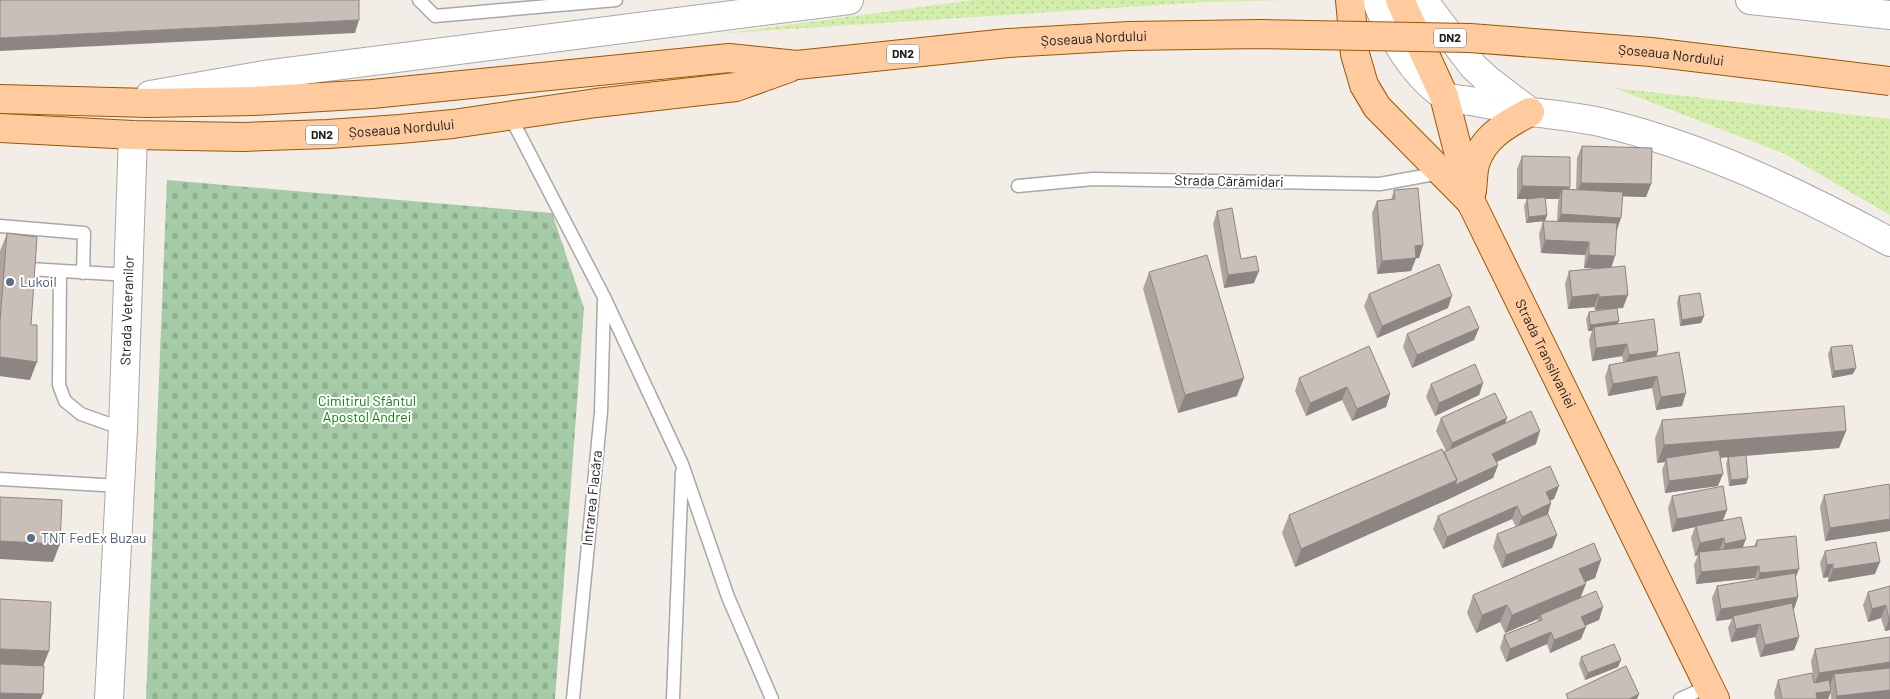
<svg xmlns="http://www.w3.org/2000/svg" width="1890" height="699" viewBox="0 0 1890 699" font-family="Barlow,sans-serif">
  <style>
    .grass { fill: url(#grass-dots) }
    .cemetery { fill: url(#cemetery-stones) }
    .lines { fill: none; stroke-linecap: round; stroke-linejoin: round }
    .service-casing { stroke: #a8a8a8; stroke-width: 15 }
    .tertiary-casing { stroke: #a8a8a8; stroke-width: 30 }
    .primary-casing { stroke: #9d5700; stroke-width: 30 }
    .service { stroke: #fff; stroke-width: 12 }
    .tertiary { stroke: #fff; stroke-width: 28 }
    .primary { stroke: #ffca9e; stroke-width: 28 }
    .primary-bridge-casing { stroke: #9d5700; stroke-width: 30; stroke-linecap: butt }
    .primary-bridge { stroke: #ffca9e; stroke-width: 28 }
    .wall { fill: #aea39f; fill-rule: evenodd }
    .shaded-wall { fill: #8d8582 }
    .building { fill: #cabeb9; stroke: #8d8582 }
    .service-dot { fill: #5c6f8a; stroke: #fff; stroke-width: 2 }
    .labels { text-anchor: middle; stroke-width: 4; stroke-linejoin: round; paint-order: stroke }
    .shield { fill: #fff; stroke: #646464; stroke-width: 1 }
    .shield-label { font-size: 12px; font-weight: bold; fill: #212121 }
    .street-label { font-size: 14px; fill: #212121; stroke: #fff }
    .service-label { font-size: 14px; fill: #4e5e75; stroke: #fff; text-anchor: start }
    .park-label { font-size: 14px; fill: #088904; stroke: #fff }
  </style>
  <defs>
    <pattern id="grass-dots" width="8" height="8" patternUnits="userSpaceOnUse" patternTransform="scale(1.25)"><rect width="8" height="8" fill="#d3eeaa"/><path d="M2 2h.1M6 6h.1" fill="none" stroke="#b5cc92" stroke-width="1.8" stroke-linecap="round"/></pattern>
    <pattern id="cemetery-stones" width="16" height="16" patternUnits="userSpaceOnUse" patternTransform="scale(1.25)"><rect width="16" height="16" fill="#a6cca7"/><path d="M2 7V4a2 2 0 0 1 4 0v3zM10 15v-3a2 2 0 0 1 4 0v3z" fill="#8faf8f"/></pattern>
  </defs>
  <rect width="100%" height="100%" fill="#f2ede7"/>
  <path class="grass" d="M973,0H1288L1205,2L728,33Z
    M1614,88L1890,119V215L1785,154Z"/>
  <path class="cemetery" d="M167,180L552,213L584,308L555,699H146Z"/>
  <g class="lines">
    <g class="service-casing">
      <path id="service" d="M419,0L435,16L616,0
        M510,116L604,297L682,464L728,597L772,699
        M1018,186L1093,179L1380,184L1440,173
        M0,226L84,233L83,273
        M29,269L129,275
        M60,271L59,385L65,401L81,414L123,429
        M0,479L120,486
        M573,699L601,412L604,299
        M673,699L682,472
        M1680,699L1709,686"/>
    </g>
    <g class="tertiary-casing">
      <g id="tertiary">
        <path d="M1376,0C1389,32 1413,75 1443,95C1451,100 1467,100 1476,102C1495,105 1514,110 1532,112C1555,115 1577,117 1600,122C1702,146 1798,192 1890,242"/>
        <path d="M1423,0L1473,66L1488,80L1525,108"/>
        <path d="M1750,0L1890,15"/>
        <path d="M150,95L264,75L849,0"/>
        <path id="s1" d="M109,699L123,429L133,135"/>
      </g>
    </g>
    <g class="primary-casing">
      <g id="primary">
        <path d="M1350,0L1355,54L1364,85L1377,107L1471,202"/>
        <path id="s2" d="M1400,0L1444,96L1471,202L1715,699"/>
        <path d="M0,99L149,103L255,101L372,94L729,58L797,65L1008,43"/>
        <path id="s3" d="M0,128L133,135L243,137L328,134L400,129L453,124L596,103L736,87L789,68"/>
        <path d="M1472,191C1473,182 1473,172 1475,164C1483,137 1507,124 1530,112"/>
      </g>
    </g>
    <use href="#service" class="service"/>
    <use href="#tertiary" class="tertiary"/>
    <use href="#primary" class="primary"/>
    <g class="primary-bridge-casing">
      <g id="primary-bridge">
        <path id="s4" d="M1008,43L1129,36L1261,34L1470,38L1651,52L1890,81"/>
      </g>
    </g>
    <use href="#primary-bridge" class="primary-bridge"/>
  </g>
  <path class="wall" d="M1582,146L1651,184L1646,197L1622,196L1611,267L1623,308H1617L1619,321L1617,324L1657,356L1682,406L1656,410L1652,388L1608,396L1605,377L1609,365L1623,362L1622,356L1592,361L1589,340L1592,331H1588L1586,319L1589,312L1614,308L1595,310L1594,307L1568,309L1565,284L1569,271L1600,268H1584L1585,255L1541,253L1539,234L1543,221L1526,223L1524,206L1527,199H1528H1517V169L1522,156L1570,187L1569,189L1576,190L1577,158ZM1545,199H1559L1558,202L1557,221H1545L1547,215Z
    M1394,190L1423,245L1419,258H1416L1411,271L1377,274L1372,213L1377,201L1391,200Z
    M1217,211L1241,259L1254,283L1224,288L1213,224Z
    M7,233L31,325L30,380L0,376V251Z
    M1149,272L1237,396L1178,413L1143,289Z
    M1369,294L1448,308L1377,338L1364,306Z
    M1679,296L1704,316L1701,323L1680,326L1677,302Z
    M1479,328L1474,340L1412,368L1403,347L1407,334Z
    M1831,347L1853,374L1832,378L1828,354Z
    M1299,378L1390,394L1386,407L1352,421L1342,400L1306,416L1295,391Z
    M1483,383L1479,395L1435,416L1426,397L1431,384Z
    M1441,418L1505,423L1536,444L1496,462L1498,465L1493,478L1451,498L1295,567L1282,533L1289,515L1446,451L1436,431Z
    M1662,420L1846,431L1839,448L1746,456L1748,478L1746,484L1729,486L1726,464L1728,457L1739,456L1720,458L1718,486L1665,493L1662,470L1665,462L1657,463L1655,438Z
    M1824,495L1890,531L1825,541L1820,507Z
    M1672,496L1727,510L1723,520L1743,548L1754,546L1757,540L1795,578L1798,597L1794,609H1793L1799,637L1794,650L1760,657L1755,637L1731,642L1728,628L1732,619L1716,621L1712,598L1717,586L1755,580V578L1696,584L1694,565L1698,555L1695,556L1691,538L1695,527L1672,532L1668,508Z
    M1554,499L1550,500L1551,503L1548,514L1557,535L1552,548L1502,568L1493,547L1497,534L1516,527L1512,519L1443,549L1433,529L1438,516Z
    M1825,551L1875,574L1828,582V577L1823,578L1820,563Z
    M1601,560L1595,578L1585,582L1581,597L1603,607L1599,620L1585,626L1581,639L1550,653L1547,644L1506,662L1500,648L1504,635L1537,622L1538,619L1505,633L1500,622L1476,633L1467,613L1473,595Z
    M1890,586V630L1885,631L1881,618L1868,622L1863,605L1868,592Z
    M1815,649L1890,699H1831V693L1828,699H1775L1774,693L1778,680L1814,683L1811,661Z
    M1581,657L1618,667L1585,680L1579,664Z"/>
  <path class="shaded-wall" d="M359,20L355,33L0,51V38Z
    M1581,183L1651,184L1646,197L1576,195Z
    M1522,186L1570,187L1565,199L1562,189L1559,199H1517Z
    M1561,214L1621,218L1617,230L1556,227Z
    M1547,215L1545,221L1526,223L1529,217Z
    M1545,240L1589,242L1585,255L1541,253Z
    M1423,245L1419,258L1410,259L1415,246Z
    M1589,255L1615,256L1611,269L1584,268Z
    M1416,258L1411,271L1377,274L1382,261Z
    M1259,271L1254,283L1224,288L1228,275Z
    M1599,294L1594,307L1568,309L1572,297Z
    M1628,295L1623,308L1595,310L1599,297Z
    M1452,296L1448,308L1377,338L1382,326Z
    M1704,316L1701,323L1680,326L1682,320Z
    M1619,321L1616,327H1594L1592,331H1588L1590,325Z
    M1479,328L1474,340L1412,368L1417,355Z
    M1627,344L1622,356L1592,361L1596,348Z
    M1658,351L1654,364L1624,368L1629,355Z
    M0,357L37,362L30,380L0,376Z
    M1856,368L1853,374L1832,378L1834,371Z
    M1657,376L1652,388L1608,396L1613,384Z
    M1244,378L1237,396L1178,413L1185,395Z
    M1483,383L1479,395L1435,416L1439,403Z
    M1347,387L1342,400L1306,416L1310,403Z
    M1686,393L1682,406L1656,410L1661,397Z
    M1390,394L1386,407L1352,421L1357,409Z
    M1507,418L1503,430L1448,456L1452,443Z
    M1540,431L1536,444L1488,466L1492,454Z
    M1846,431L1839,448L1667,462L1666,458L1665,462L1657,463L1664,445Z
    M1498,465L1493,478L1451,498L1455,485Z
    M1723,474L1718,486L1665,493L1669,481Z
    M1748,478L1746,484L1729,486L1731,480Z
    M1457,480L1451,498L1295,567L1301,549Z
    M1559,486L1554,499L1542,504L1546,492Z
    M1551,503L1547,516L1517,529L1522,517Z
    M1517,506L1512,519L1443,549L1447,537Z
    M1727,510L1722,522L1696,526L1695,527L1672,532L1677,519Z
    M1890,519V531L1825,541L1830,528Z
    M1557,535L1552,548L1502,568L1506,555Z
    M1724,538L1719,551L1699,552L1698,555L1695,556L1700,543Z
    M1746,539L1741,552L1721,556L1725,544Z
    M0,541L60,544L53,562L0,559Z
    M1601,560L1595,578L1573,587L1579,569Z
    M1880,562L1875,574L1828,582L1833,569Z
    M1833,564L1828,577L1823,578L1827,565Z
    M1759,566L1755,578L1696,584L1701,572Z
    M1799,569L1794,582L1756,586L1760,573Z
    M1586,584L1579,601L1540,615L1538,619L1505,633L1512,615Z
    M1798,597L1794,609L1733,619V616L1732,619L1716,621L1721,609Z
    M1507,605L1500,622L1476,633L1482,615Z
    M1886,605L1881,618L1868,622L1872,609Z
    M1603,607L1599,620L1577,629L1581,617Z
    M1889,619H1890V630L1885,631Z
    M1760,624L1755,637L1731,642L1736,629Z
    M1586,627L1581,639L1550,653L1554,640Z
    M1551,632L1547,644L1506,662L1510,649Z
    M1799,637L1794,650L1760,657L1765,645Z
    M0,649L49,651L42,669L0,667Z
    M1621,660L1618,667L1585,680L1588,673Z
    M1890,662V674H1834L1831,683L1814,686L1819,673Z
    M1890,690V699H1836L1837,696Z
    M1831,691L1828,699H1814L1816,693Z
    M0,693L43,694L41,699H0Z
    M1639,694L1637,699H1629Z"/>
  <path class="building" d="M0,0H359V20L0,38Z
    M1582,146L1652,148L1651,184L1581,183Z
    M1522,156L1570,157V187L1522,186Z
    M1418,188L1423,245L1415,246L1416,258L1382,261L1377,201L1395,199L1394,190Z
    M1562,189L1623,192L1621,218L1561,214Z
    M1545,197L1547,215L1529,217L1527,199Z
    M1232,208L1241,259L1256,256L1259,271L1228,275L1217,211Z
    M1543,221L1617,223L1615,256L1589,255V242L1545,240Z
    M7,233L37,237L31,325H37V362L0,357V321Z
    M1207,255L1244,378L1185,395L1149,272Z
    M1439,264L1452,296L1382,326L1369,294Z
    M1625,266L1628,295L1599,297V294L1572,297L1569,271Z
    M1700,293L1704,316L1682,320L1679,296Z
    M1469,306L1479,328L1417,355L1407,334Z
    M1617,308L1619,321L1590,325L1589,312Z
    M1654,319L1658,351L1629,355L1627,344L1596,348L1594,327Z
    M1852,345L1856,368L1834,371L1831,347Z
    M1369,346L1390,394L1357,409L1347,387L1310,403L1299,378Z
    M1679,352L1686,393L1661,397L1657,376L1613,384L1609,365Z
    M1475,364L1483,383L1439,403L1431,384Z
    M1495,393L1507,418L1452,443L1441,418Z
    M1844,406L1846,431L1664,445L1662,420Z
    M1531,411L1540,431L1492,454L1498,465L1455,485L1457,480L1444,452Z
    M1442,449L1457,480L1301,549L1289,515Z
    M1719,450L1723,474L1669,481L1666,458Z
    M1746,455L1748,478L1731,480L1728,457Z
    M1550,466L1559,486L1546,492L1551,503L1522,517L1517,506L1447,537L1438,516Z
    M1889,484L1890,490V519L1830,528L1824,495Z
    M1723,486L1727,510L1677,519L1672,496Z
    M0,497L62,500L60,544L0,541Z
    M1548,514L1557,535L1506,555L1497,534Z
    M1741,517L1746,539L1725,544L1724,538L1700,543L1696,526Z
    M1796,536L1799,569L1760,573L1759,566L1701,572L1699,552L1757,546V540Z
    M1876,542L1880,562L1833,569V564L1827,565L1825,551Z
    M1594,543L1601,560L1579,569L1586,584L1512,615L1507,605L1482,615L1473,595Z
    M1795,573L1798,597L1721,609L1717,586Z
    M1890,586V619H1889L1886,605L1872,609L1868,592Z
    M1596,591L1603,607L1581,617L1586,627L1554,640L1551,632L1510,649L1504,635L1542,620L1540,615Z
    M0,599L51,602L49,651L0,649Z
    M1792,603L1799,637L1765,645L1760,624L1736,629L1733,616Z
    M1890,637V662L1819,673L1815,649Z
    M1614,644L1621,660L1588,673L1581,657Z
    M0,664L44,666L43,694L0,693Z
    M1626,666L1639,694L1629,699H1568L1566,694Z
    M1890,668V690L1837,696L1834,674Z
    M1812,673L1814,683L1829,680L1831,691L1816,693L1817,699H1782L1778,680Z"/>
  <g class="service-dot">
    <circle cx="10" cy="282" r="5"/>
    <circle cx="31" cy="538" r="5"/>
  </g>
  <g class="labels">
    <g class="shield">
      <rect x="1434" y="28.5" width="32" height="19" rx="4"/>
      <rect x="887" y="44.5" width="32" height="19" rx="4"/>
      <rect x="306" y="125.5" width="32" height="19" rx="4"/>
    </g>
    <g class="shield-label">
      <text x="1450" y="42">DN2</text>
      <text x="903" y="58">DN2</text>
      <text x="322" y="139">DN2</text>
    </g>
    <g class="street-label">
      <text dy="5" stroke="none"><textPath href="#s4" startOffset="86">Șoseaua Nordului</textPath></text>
      <text dy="5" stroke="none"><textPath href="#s4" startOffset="664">Șoseaua Nordului</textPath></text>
      <text dy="5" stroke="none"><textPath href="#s3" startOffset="402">Șoseaua Nordului</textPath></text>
      <text transform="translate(1229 181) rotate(1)" y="5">Strada Cărămidari</text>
      <text dy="5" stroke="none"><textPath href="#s1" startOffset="389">Strada Veteranilor</textPath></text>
      <text dy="5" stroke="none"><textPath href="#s2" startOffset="384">Strada Transilvaniei</textPath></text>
      <text transform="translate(592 498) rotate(-84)" y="5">Intrarea Flacăra</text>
    </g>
    <g class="service-label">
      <text x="20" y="287">Lukoil</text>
      <text x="41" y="543">TNT FedEx Buzau</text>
    </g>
    <g class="park-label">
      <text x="367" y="406">Cimitirul Sfântul<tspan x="367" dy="16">Apostol Andrei</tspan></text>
    </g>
  </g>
</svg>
